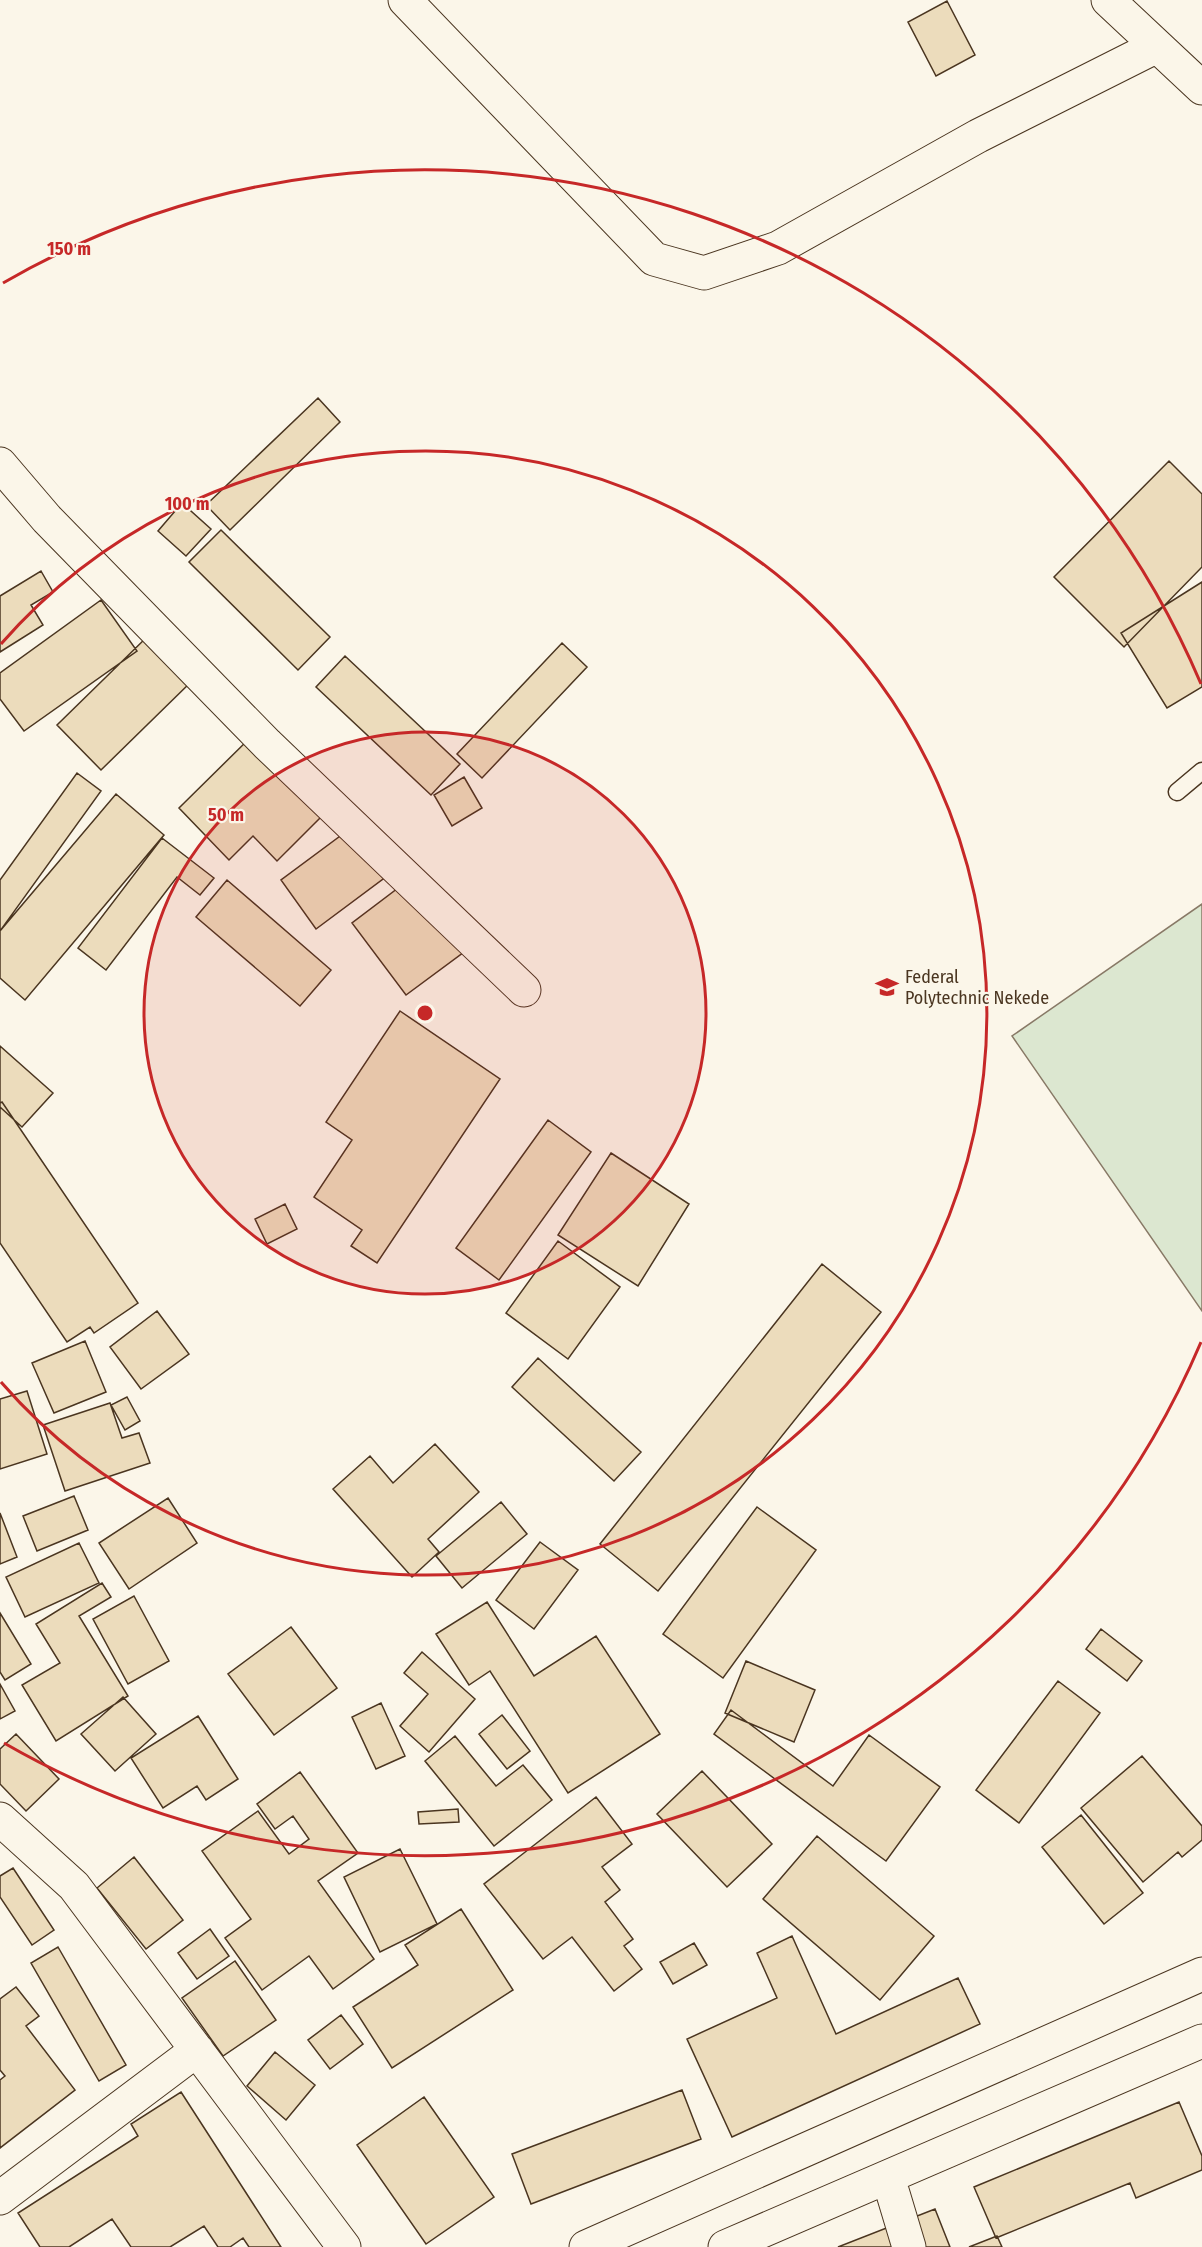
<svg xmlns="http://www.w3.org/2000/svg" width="1202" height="2247" viewBox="0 0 1202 2247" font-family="'Fira Sans Condensed',sans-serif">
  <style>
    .green { fill: #dce7d0; stroke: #887966; stroke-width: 1.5 }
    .building { fill: #ecdcbc; stroke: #4a3520; stroke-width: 1.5 }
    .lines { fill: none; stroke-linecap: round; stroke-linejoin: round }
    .lane-casing { stroke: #4a3520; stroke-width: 19 }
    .street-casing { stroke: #4a3520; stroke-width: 35 }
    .lane { stroke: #fbf6e9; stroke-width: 16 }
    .street { stroke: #fbf6e9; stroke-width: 33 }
    .ring { fill: none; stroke: #c62828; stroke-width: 3 }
    .labels { text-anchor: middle; stroke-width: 4.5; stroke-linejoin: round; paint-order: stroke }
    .poi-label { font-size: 18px; fill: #4a3520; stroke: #fbf6e9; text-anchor: start }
    .centre { fill: #c62828; stroke: #fbf6e9; stroke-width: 3 }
    .ring-label { font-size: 18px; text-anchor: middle; font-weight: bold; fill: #c62828; stroke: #fbf6e9; stroke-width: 4.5; stroke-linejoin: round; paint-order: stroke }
  </style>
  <rect width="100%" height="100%" fill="#fbf6e9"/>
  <path class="green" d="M1202,904V1311L1012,1036Z"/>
  <path class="building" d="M947,1L975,55L936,76L908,22Z
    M318,398L340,422L230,530L206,505Z
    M1169,461L1202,494V567L1124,647L1054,577Z
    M182,503L211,529L186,556L158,531Z
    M221,530L330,637L298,670L189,562Z
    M41,571L53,592L31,605L43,625L0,652V596Z
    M1202,582V687L1167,708L1121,633Z
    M101,600L137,651L24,731L0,699V673Z
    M151,633L195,678L101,770L57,725Z
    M562,643L587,667L482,778L457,754Z
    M345,656L460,764L431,795L316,687Z
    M258,730L332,806L277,861L253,836L229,860L179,808Z
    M77,773L101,791L0,931V880Z
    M464,777L482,808L452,826L434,795Z
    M116,794L164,835L25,1000L0,978V931Z
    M351,828L387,876L316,929L281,880Z
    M162,838L214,878L200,895L177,877L106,970L78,948Z
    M410,879L464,952L406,995L352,923Z
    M227,880L331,970L300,1006L196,917Z
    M400,1011L500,1079L377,1263L351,1246L362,1230L314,1197L352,1140L326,1122Z
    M0,1046L53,1093L22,1127L0,1107Z
    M2,1102L138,1303L94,1333L90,1327L67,1342L0,1243V1103Z
    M548,1120L591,1152L499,1280L456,1248Z
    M611,1153L689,1204L638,1286L558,1235Z
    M285,1204L297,1229L267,1244L255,1219Z
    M558,1241L620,1287L568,1359L506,1313Z
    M822,1264L881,1312L658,1591L600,1544Z
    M157,1311L189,1354L141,1389L110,1347Z
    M85,1341L106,1392L54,1413L32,1363Z
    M538,1358L641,1452L614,1481L512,1387Z
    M27,1391L47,1454L0,1469V1399Z
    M127,1397L140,1421L125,1430L111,1405Z
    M110,1403L122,1438L139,1433L150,1463L65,1491L43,1425Z
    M435,1444L479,1492L428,1539L439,1552L412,1577L333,1489L370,1456L393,1483Z
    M74,1496L88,1530L37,1551L23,1516Z
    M168,1498L197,1543L129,1589L99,1543Z
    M501,1502L527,1534L462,1588L436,1556Z
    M757,1507L816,1550L723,1678L663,1634Z
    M0,1513L17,1557L0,1564Z
    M540,1542L578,1570L534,1629L496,1600Z
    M79,1543L99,1583L25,1617L6,1577Z
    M102,1583L111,1597L79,1616L128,1696L56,1741L22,1685L60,1663L36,1624Z
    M134,1596L169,1661L128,1684L93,1619Z
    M487,1602L534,1676L596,1636L660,1734L568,1793L490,1671L469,1685L436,1634Z
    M0,1613L31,1664L5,1680L0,1672Z
    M291,1627L337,1688L274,1735L228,1674Z
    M1101,1629L1142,1661L1127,1681L1086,1649Z
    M422,1652L475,1699L429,1752L400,1726L428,1694L404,1673Z
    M746,1661L815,1690L794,1742L725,1713Z
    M1058,1681L1100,1713L1019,1823L976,1790Z
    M0,1684L15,1711L0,1719Z
    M123,1697L156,1734L115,1771L81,1734Z
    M381,1703L405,1756L376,1769L352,1717Z
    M731,1710L833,1786L869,1735L940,1787L886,1861L714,1734Z
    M502,1715L530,1751L507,1769L479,1734Z
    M198,1716L238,1779L206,1800L197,1786L163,1808L131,1758Z
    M16,1734L59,1779L26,1811L0,1784V1749Z
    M455,1736L496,1786L523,1765L552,1800L494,1846L425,1761Z
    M1142,1756L1202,1826V1840L1182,1857L1178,1852L1143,1882L1081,1808Z
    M702,1771L772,1844L727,1887L657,1814Z
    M300,1772L358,1853L318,1881L374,1959L333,1989L309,1956L262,1990L225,1938L251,1919L202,1851L258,1811L289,1854L309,1839L293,1816L275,1829L257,1804Z
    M596,1797L632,1844L602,1867L620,1890L605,1902L633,1939L624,1946L642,1969L614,1991L572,1937L543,1959L484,1884Z
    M458,1809L459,1822L419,1824L418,1812Z
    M1081,1815L1143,1893L1104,1924L1042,1847Z
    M817,1836L934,1936L880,2000L763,1899Z
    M400,1849L437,1924L380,1952L344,1877Z
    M134,1857L183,1920L146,1949L97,1888Z
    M13,1868L54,1930L32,1945L0,1897V1876Z
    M461,1909L513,1990L392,2068L353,2007L418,1965L405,1945Z
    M210,1929L229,1956L197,1979L178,1953Z
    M792,1936L836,2034L958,1978L980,2024L732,2137L687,2039L777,1998L757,1953Z
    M694,1943L707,1965L673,1984L660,1962Z
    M58,1947L126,2065L99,2081L31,1963Z
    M235,1961L276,2020L223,2056L182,1998Z
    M16,1987L39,2016L26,2026L75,2090L0,2148V2080L5,2076L0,2070V1999Z
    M341,2015L363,2044L330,2069L308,2040Z
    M275,2052L315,2085L286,2120L247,2086Z
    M682,2090L701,2139L531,2204L512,2154Z
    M181,2092L281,2247H249L243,2238L230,2247H218L204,2226L170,2247H131L112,2219L69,2247H40L18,2213L138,2136L131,2124Z
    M424,2097L494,2197L426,2244L357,2145Z
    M1179,2102L1202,2156V2170L1136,2198L1130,2183L996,2238L974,2187Z
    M935,2209L950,2247H838Z
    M997,2236L1002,2247H969Z"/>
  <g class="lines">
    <g class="lane-casing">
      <path id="lane" d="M1177,792L1202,771"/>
    </g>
    <g class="street-casing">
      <path id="street" d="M405,0L654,259L704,273L778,248L978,136L1157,46
        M1108,0L1202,88
        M0,464L47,519L267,744L524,990
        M0,1819L74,1886L344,2247
        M888,2177L909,2247
        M0,2198L197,2050
        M586,2247L1202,1974
        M725,2247L1202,2041"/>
    </g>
    <use href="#lane" class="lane"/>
    <use href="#street" class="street"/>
  </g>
  <circle cx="425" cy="1013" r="281" fill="#c62828" fill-opacity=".12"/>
  <g class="ring">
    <circle cx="425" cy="1013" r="281"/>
    <path d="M1 644A562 562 0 1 1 1 1382"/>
    <path d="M1201 1342A843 843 0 0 1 4 1743M3 283A843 843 0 0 1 1201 684"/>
  </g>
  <defs>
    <g id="university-bare" transform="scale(1.8)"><path d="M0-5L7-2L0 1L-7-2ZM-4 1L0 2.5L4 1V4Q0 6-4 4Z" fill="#c62828" stroke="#fbf6e9" stroke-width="2.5" paint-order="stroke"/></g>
  </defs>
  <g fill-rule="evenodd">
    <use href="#university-bare" x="887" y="987"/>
  </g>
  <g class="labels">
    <g class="poi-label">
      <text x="905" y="983">Federal<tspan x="905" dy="21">Polytechnic Nekede</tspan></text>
    </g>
  </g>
  <circle cx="425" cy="1013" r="9" class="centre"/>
  <g class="ring-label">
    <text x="69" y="255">150 m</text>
    <text x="187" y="510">100 m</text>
    <text x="226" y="821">50 m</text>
  </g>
</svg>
